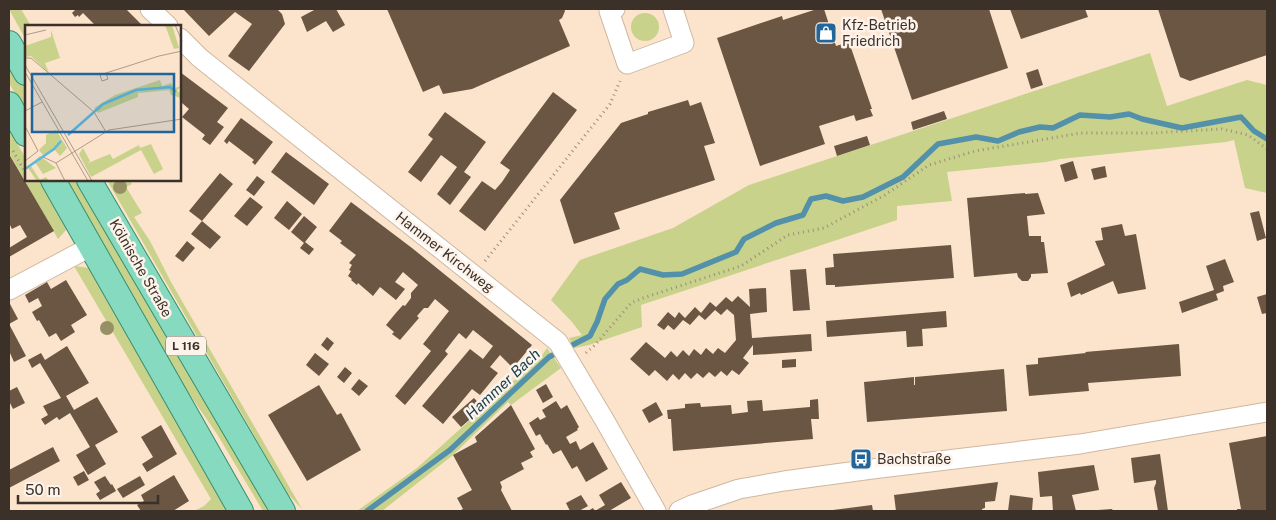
<svg xmlns="http://www.w3.org/2000/svg" width="1276" height="520" viewBox="0 0 1276 520" font-family="'Public Sans',sans-serif">
  <style>
    .green { fill: #c8d28a }
    .lines { fill: none; stroke-linecap: round; stroke-linejoin: round }
    .stream { stroke: #5390a9; stroke-width: 5.5 }
    .building { fill: #6a5642 }
    .minor-casing { stroke: #cfb8a1; stroke-width: 21 }
    .major-casing { stroke: #388f6f; stroke-width: 26 }
    .path { stroke: #9d8c7c; stroke-width: 3; stroke-dasharray: 1 4; stroke-linecap: butt }
    .minor { stroke: #fff; stroke-width: 19 }
    .major { stroke: #86dabf; stroke-width: 24 }
    .tree { fill: #989065 }
    .labels { text-anchor: middle; stroke-width: 5; stroke-linejoin: round; paint-order: stroke }
    .shield { fill: #fdf3ea; stroke: #756b62; stroke-width: 1 }
    .shield-label { font-size: 12px; font-weight: bold; fill: #3b3128 }
    .poi-label { font-size: 14px; fill: #3b3128; stroke: #fdf3ea; text-anchor: start }
    .street-label { font-size: 14px; fill: #3b3128; stroke: #fdf3ea }
    .water-label { font-size: 15px; font-style: italic; fill: #133c4d; stroke: #fdf3ea }
    .inset-river { fill: none; stroke: #5db8e0; stroke-width: 2.5 }
    .inset-road { fill: none; stroke: #ae9c8a; stroke-width: 1 }
    .view { fill: #22659a; fill-opacity: 0.15; stroke: #22659a; stroke-width: 2.5 }
    .inset-edge { fill: none; stroke: #3b3128; stroke-width: 2.5 }
  </style>
  <rect width="100%" height="100%" fill="#fbe3cc"/>
  <path class="green" d="M9,9H21L31,26H26V40Z
    M631 27a14 14 0 1 1 28 0a14 14 0 1 1-28 0Z
    M1150,53L1167,106L1247,80L1267,85V193L1245,188L1234,140L1226,142L1060,159L1046,162L947,172L952,201L897,206V220L641,305L642,327L589,345L574,348L569,338L582,335L572,322L551,300L580,260L673,228L749,185Z
    M9,59L26,89V113L9,83Z
    M9,129L26,159V180H39L67,229L58,239L9,153Z
    M65,180H80L272,511H263L217,434L185,388Z
    M107,180H129L132,184L126,187L142,213L134,217L150,241L171,282L302,509L288,494Z
    M74,266L90,268L227,511H194L204,506L211,499Z
    M547,348L561,368L511,405L508,402L453,455L382,511H357L417,468L543,354Z"/>
  <g class="lines">
    <path class="stream" d="M367,511L450,450L549,357L590,336L597,322L605,299L618,284L627,280L640,269L663,275L682,274L736,252L744,239L776,223L803,215L811,199L826,196L843,201L863,197L903,177L938,144L976,137L998,141L1019,132L1040,127L1053,128L1080,115L1110,117L1129,114L1142,119L1182,128L1241,117L1254,131L1267,139"/>
  </g>
  <path class="building" d="M76,9H126L141,24L139,26H96L83,13L79,17L78,15L75,17L72,13Z
    M183,9H277L282,14L285,24L249,71L228,56L252,24L235,12L209,36Z
    M316,9H336L345,25L333,32L326,21L307,32L301,17Z
    M387,9H564L565,11L562,18L559,20L570,46L472,89L443,94L439,85L423,92Z
    M817,9H824L836,46L849,42L872,109H870L873,116L856,121L854,115L819,126L825,144L760,166L717,38L782,16L783,20Z
    M881,9H989L1008,68L912,100Z
    M1010,9H1085L1088,17L1021,39Z
    M1158,9H1267V55L1190,81L1180,77Z
    M1038,69L1043,85L1031,89L1026,73Z
    M180,72L228,108L217,122L224,127L210,145L202,139L205,135L182,117L189,109L182,103L180,106Z
    M553,92L577,110L485,231L459,211L482,181L495,190L502,182L510,170L500,163Z
    M688,100L690,106L701,102L715,143L704,146L715,180L614,213L620,229L574,244L560,200L621,123L648,114V112Z
    M944,111L947,119L913,130L911,122Z
    M445,112L486,142L464,172L471,177L450,205L437,194L457,167L441,155L421,182L408,172L433,139L428,135Z
    M241,118L273,142L255,165L252,162L254,160L229,141L227,144L224,141Z
    M867,136L870,145L837,156L834,146Z
    M286,152L329,184L314,205L271,172Z
    M9,154L54,231L9,257V248L27,237L20,225L12,229L9,223Z
    M1073,161L1078,178L1065,182L1060,165Z
    M1105,166L1107,177L1094,180L1091,169Z
    M220,173L233,184L202,221L189,211Z
    M257,176L265,182L254,196L246,190Z
    M1025,193V194L1038,193L1045,214L1027,216L1029,236H1041V242H1044L1048,273L1031,274V277L1028,281H1022L1018,277L1017,273L974,277L967,198Z
    M250,197L263,207L247,226L234,216Z
    M287,201L302,214L289,230L274,218Z
    M351,202L412,248L532,345L513,368L500,355L490,367L498,373L480,395L472,389L443,424L422,406L470,349L483,359L493,346L473,330L466,339L459,333L445,351L448,354L405,405L395,396L431,351L423,344L449,311L435,299L428,308H424L417,316L419,318L400,340L392,334L394,332L386,325L395,314L403,305L405,306L411,298V293L418,285L403,272L395,282L405,289L396,300L380,287L373,296L358,283L357,285L351,280L352,279L348,276L351,271L349,270L352,265L349,263L356,255L340,243L342,241L329,231Z
    M1259,211L1266,238L1257,241L1250,213Z
    M304,216L317,227L305,242L314,249L309,255L300,248L304,243L291,232Z
    M202,221L221,237L210,249L191,234Z
    M1122,224L1125,236L1136,234L1146,289L1118,294L1113,281L1081,295L1080,293L1071,297L1067,283L1105,265L1095,241L1103,240L1101,228Z
    M187,241L195,248L183,262L175,256Z
    M951,245L954,278L835,287V285H826L825,268L834,267L833,254Z
    M1225,259L1234,282L1223,286L1224,291L1216,294L1218,300L1182,313L1179,302L1214,290L1206,266Z
    M806,269L810,310L793,311L790,270Z
    M66,280L87,315L71,325L75,332L61,341L56,333L49,337L39,320L37,321L32,312L42,306L38,298L29,303L25,295L47,282L51,289Z
    M766,288L767,312L750,314L752,338L811,334L812,351L753,355V345L743,358L749,363L739,375L732,370L727,376L721,371L715,377L709,372L703,378L697,373L691,379L685,373L679,380L673,374L667,381L655,370L649,376L630,359L646,342L665,358L671,351L677,357L683,350L689,356L694,349L701,355L706,348L713,354L718,348L725,353L736,340L734,315L727,309L721,315L715,310L705,320L699,315L690,325L683,320L674,330L668,325L664,330L657,325L668,312L675,318L679,312L685,318L695,307L701,313L710,302L716,307L726,297L732,302L738,296L750,307L749,289Z
    M1267,294V313L1262,314L1257,297Z
    M10,304L18,319L9,324L26,356L14,362L10,353L9,354V305Z
    M946,311L947,327L922,329L923,346L907,347L906,331L827,337L826,321Z
    M327,337L334,343L328,351L321,345Z
    M1179,344L1181,376L1088,383L1089,391L1029,396L1026,365L1038,364V358L1086,353L1085,352Z
    M67,346L89,383L66,396L74,410L97,397L118,432L95,445L106,464L88,475L76,455L90,447L70,413L59,420L57,417L45,425L41,419L48,415L43,406L61,398L40,363L32,368L28,360L41,353L45,360Z
    M315,353L329,364L319,376L306,365Z
    M796,359V367L782,368V360Z
    M345,367L352,373L344,383L337,377Z
    M1004,369L1007,411L867,422L864,382L914,377V385H915V377Z
    M359,379L368,386L359,396L351,389Z
    M546,384L553,397L543,403L536,390Z
    M319,385L337,415L341,413L361,450L307,481L268,415Z
    M17,387L25,403L13,409L9,401V391Z
    M474,398L483,408L461,427L452,417Z
    M818,399L819,419H811L813,439L673,451L671,419H668L667,410L685,408V404L700,403L701,407L731,405L732,414L748,412L747,401L762,400L763,411L810,407V400Z
    M556,401L561,409L567,405L579,427L577,429L578,430L566,437L570,444L576,441L580,450L593,442L608,469L586,482L577,466L572,469L561,450L553,454L547,444L546,445L540,434L536,436L529,423L538,417L540,420L546,417L542,410Z
    M656,402L663,415L649,423L642,410Z
    M511,405L535,449L530,452L533,457L521,463L524,469L500,482L502,487L501,490L512,511H459L463,509L457,498L472,490L453,455L477,442L475,437Z
    M161,425L177,454L147,472L142,464L153,457L141,437Z
    M1267,436V511H1237V509H1241L1229,443Z
    M53,447L60,461L9,488V470Z
    M1160,454L1168,511H1158L1154,488L1156,483V480L1134,483L1131,458Z
    M1094,465L1099,490L1072,495L1076,511H1053L1052,496L1040,497L1038,472Z
    M84,471L89,480L78,486L73,477Z
    M174,475L189,501L173,511H141L137,505L144,501L141,495Z
    M105,476L111,485L112,484L116,491L100,500L96,494L100,491L94,482Z
    M140,476L145,485L123,498L117,489Z
    M621,482L631,498L609,511H588L593,508L595,511L605,505L599,495Z
    M998,482L995,501L985,502V508L982,509V511H972V510L970,511H896L894,495Z
    M581,495L588,506L579,511H570L566,503Z
    M1010,495L1033,498L1032,511H1008Z
    M872,505L873,511H833V510Z
    M1112,509L1113,511H1098V510Z"/>
  <g class="lines">
    <g class="minor-casing">
      <path id="minor" d="M150,9L168,26
        M615,9L609,11L627,64L684,43L673,9
        M180,38L200,58L558,342L605,421L656,511
        M9,290L92,246
        M679,511L692,505L739,489L784,481L872,469L1080,444L1267,412"/>
    </g>
    <g class="major-casing">
      <path id="major" d="M9,43L26,73
        M9,104L26,134
        M53,180L241,511
        M89,180L283,511"/>
    </g>
    <path class="path" d="M13,151L26,174
      M485,261L610,104L620,81
      M586,353L595,345L631,303L643,298L741,266L788,235L824,228L885,195L929,165L975,151L1081,133H1151L1222,129L1248,135L1267,149"/>
    <use href="#minor" class="minor"/>
    <use href="#major" class="major"/>
  </g>
  <g class="tree">
    <circle cx="120" cy="187" r="7"/>
    <circle cx="107" cy="328" r="7"/>
  </g>
  <defs>
    <g id="shop-square" transform="scale(1.125)"><rect x="-9" y="-9" width="18" height="18" rx="4" fill="#22659a" stroke="#fdf3ea"/><path d="M-5-2.5h2.3a2.7 3.5 0 0 1 5.4 0H5L5.5 6h-11ZM-1.5-2.5h3a1.5 2.3 0 0 0-3 0Z" fill="#fff"/></g>
    <g id="bus-square" transform="scale(1.125)"><rect x="-9" y="-9" width="18" height="18" rx="4" fill="#22659a" stroke="#fdf3ea"/><path d="M-5-6H5V4H4V6H2V4H-2V6H-4V4H-5ZM-3.5-4V0h7V-4ZM-3.5 1.2v1.5H-2V1.2ZM2 1.2v1.5H3.5V1.2Z" fill="#fff"/></g>
  </defs>
  <g fill-rule="evenodd">
    <use href="#shop-square" x="826" y="33"/>
    <use href="#bus-square" x="861" y="459"/>
  </g>
  <g class="labels">
    <rect class="shield" x="166" y="336.5" width="40" height="19" rx="4"/>
    <g class="shield-label">
      <text x="186" y="350">L 116</text>
    </g>
    <g class="poi-label">
      <text x="842" y="30">Kfz-Betrieb<tspan x="842" dy="16">Friedrich</tspan></text>
      <text x="877" y="464">Bachstraße</text>
    </g>
    <g class="street-label">
      <text transform="translate(445 252) rotate(38)" y="5">Hammer Kirchweg</text>
      <text transform="translate(141 268) rotate(60)" y="5">Kölnische Straße</text>
    </g>
    <g class="water-label">
      <text transform="translate(503 384) rotate(-43)" y="5">Hammer Bach</text>
    </g>
  </g>
  <g transform="translate(25 25)">
    <rect width="156" height="156" fill="#fbe3cc"/>
    <path d="M140,0H147L154,23L149,24ZM26,5L35,33L20,38L24,48L6,31L0,32V21L26,12ZM135,55L137,61L146,58L150,63L156,61L152,66L156,68V73L146,70L144,65L125,67L113,68V72L73,88L69,83L90,70ZM15,79L42,123L35,131L30,125L18,130L14,125L21,118V110L31,105ZM126,119L138,144L129,149L116,125L66,152L54,129L58,123L65,136L63,138L85,129L88,134L114,120L115,123ZM15,131L31,143L18,149L10,137L6,141L15,155L21,152L24,156H12L3,143L0,144Z" fill="#c8d28a"/>
    <path class="inset-river" d="M43,110L78,79L111,65L145,62L151,67M0,144L29,124L36,116"/>
    <path class="inset-road" d="M150,0L157,16M0,10L21,5M0,33H6L69,87L81,107M0,40L67,156M0,47L63,156M81,48L83,54L77,56L75,50L81,48L100,42L134,31L157,26M0,86L17,77M0,101L13,126L0,136M18,132L31,138L84,105L157,94M31,138L40,156"/>
    <path class="view" d="M7,49H149V107H7Z"/>
    <rect width="156" height="156" class="inset-edge"/>
  </g>
  <rect width="1276" height="520" fill="none" stroke="#3b3128" stroke-width="20"/>
  <path d="M18 495v8h140v-8" fill="none" stroke="#3b3128" stroke-width="2.5"/>
  <text x="25" y="495" font-size="15" fill="#3b3128" stroke="#fdf3ea" stroke-width="4" paint-order="stroke">50 m</text>
</svg>
